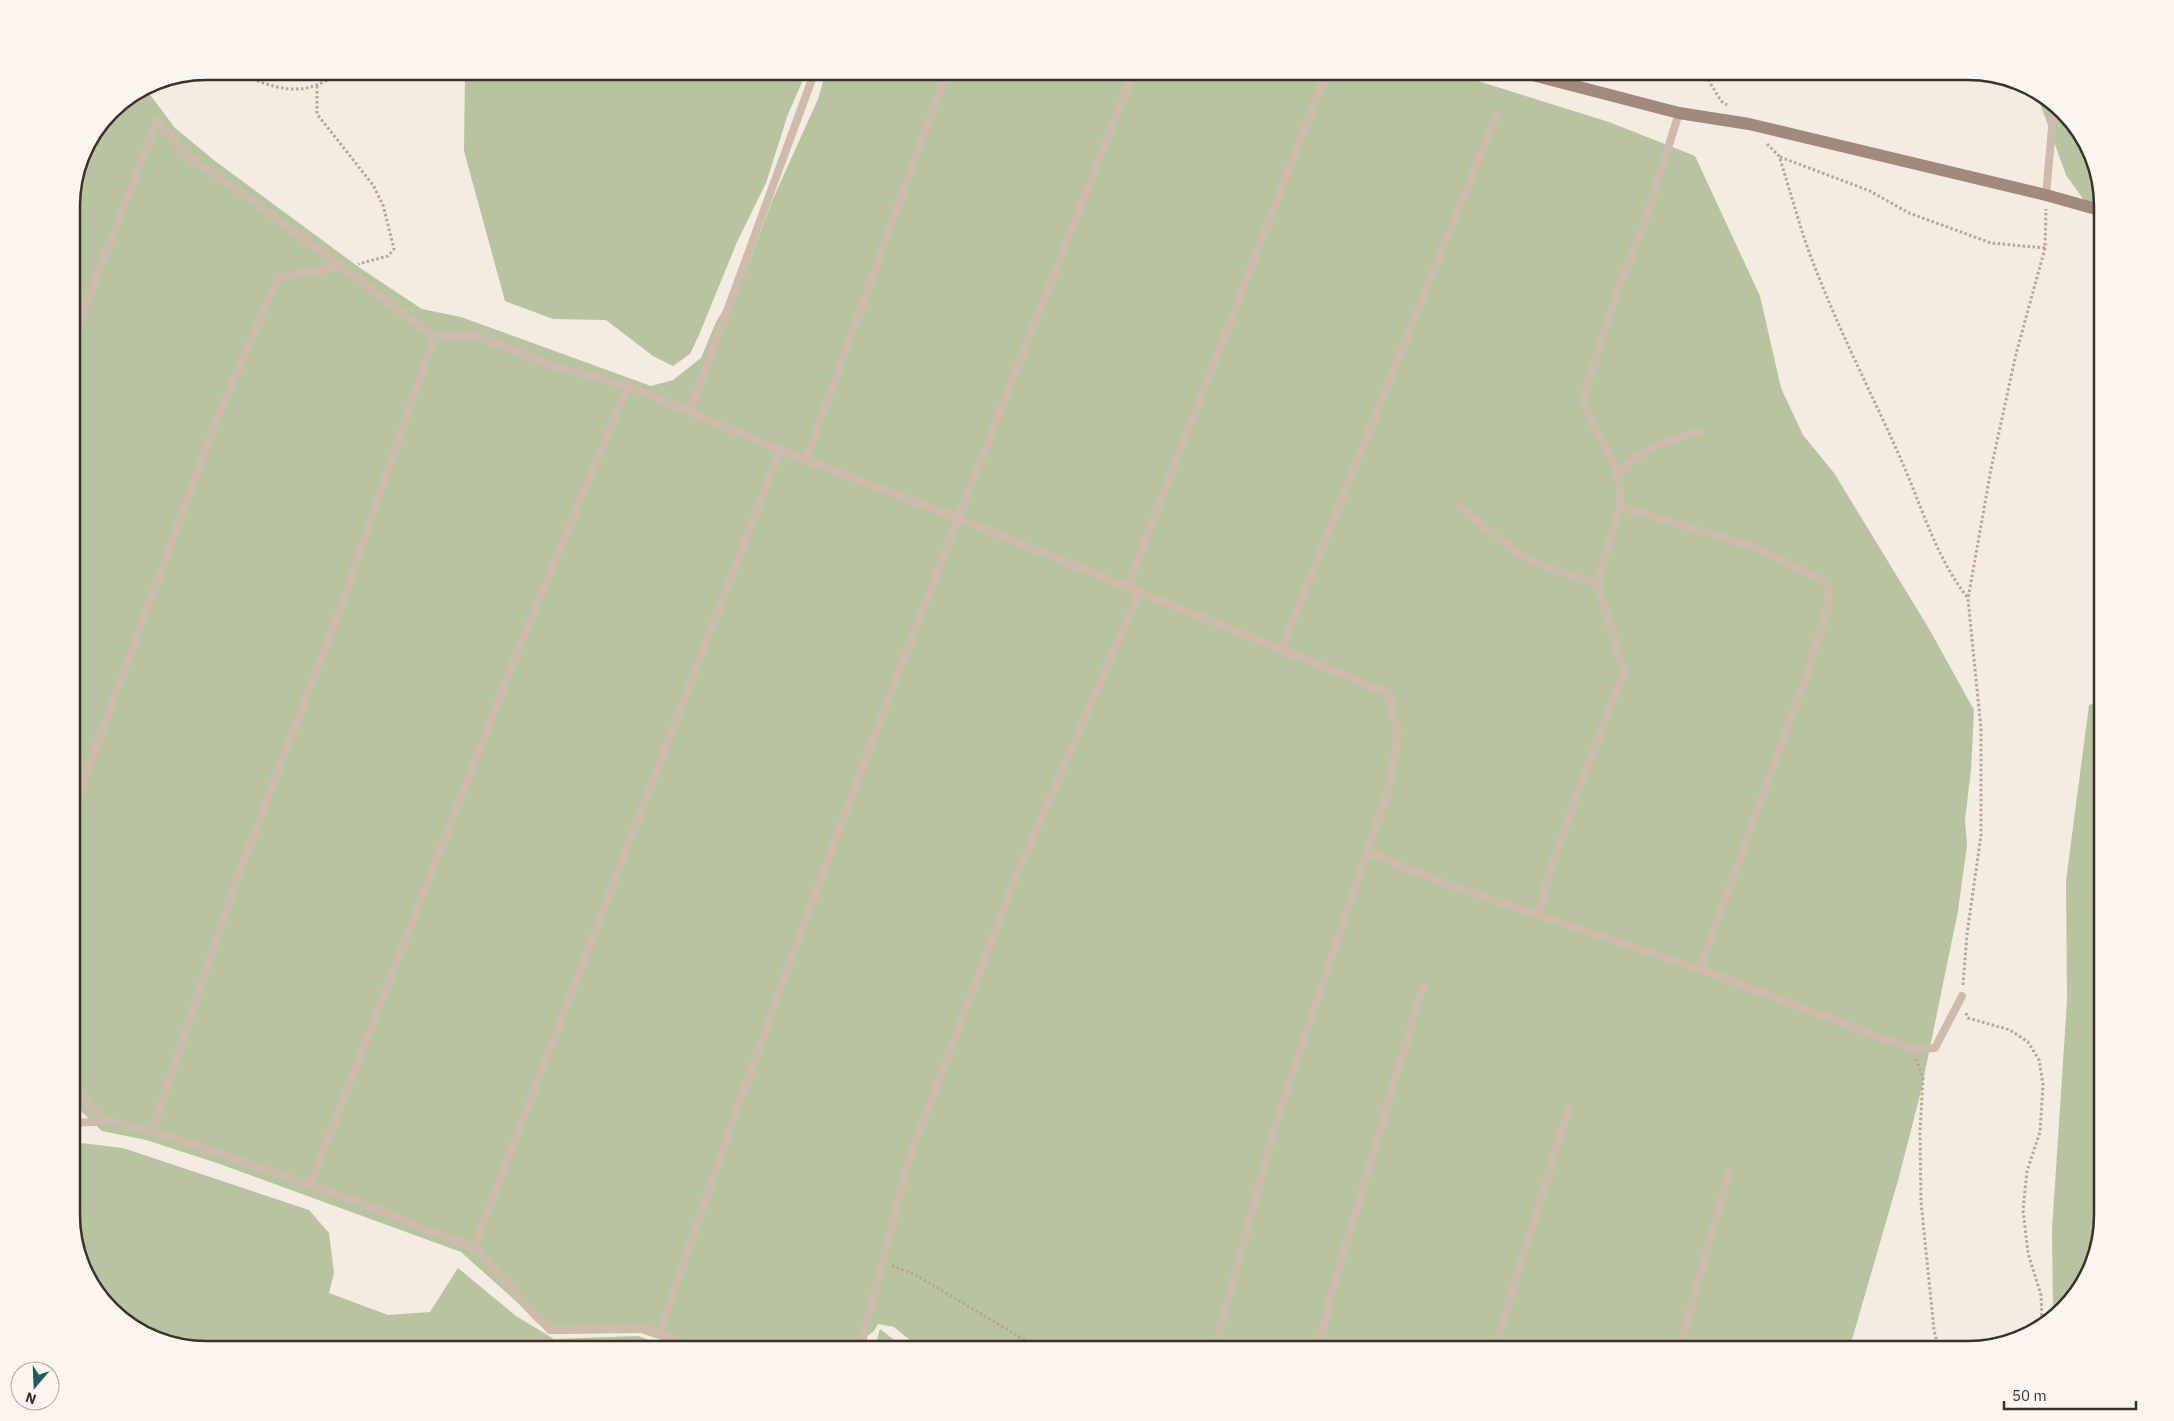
<svg xmlns="http://www.w3.org/2000/svg" width="2174" height="1421" viewBox="0 0 2174 1421" font-family="'IBM Plex Sans',sans-serif">
  <style>
    .green { fill: #b8c4a0 }
    .lines { fill: none; stroke-linecap: round; stroke-linejoin: round }
    .path { stroke: #b9a596; stroke-width: 3; stroke-dasharray: 2.5 2.5; stroke-linecap: butt }
    .lane { stroke: #cdbbac; stroke-width: 8 }
    .secondary { stroke: #a18a7d; stroke-width: 12 }
    .rim { fill: none; stroke: #3b302b; stroke-width: 2.5 }
  </style>
  <rect width="100%" height="100%" fill="#f4ebe1"/>
  <path class="green" d="M465,71H807L788,114L766,183L737,242L699,335L690,354L673,366L653,356L606,320L553,319L505,301L464,151Z
    M826,71H1446L1609,122L1695,156L1760,296L1781,388L1803,435L1834,473L1928,627L1974,710L1971,770L1965,820L1967,845L1958,911L1921,1091L1899,1177L1849,1350H922L894,1327L878,1324L874,1331L849,1350H691L641,1333L552,1334L537,1323L518,1303L461,1252L217,1163L146,1140L102,1131L82,1112L72,1096V198L82,154L111,111L145,88L175,128L215,161L360,268L422,309L461,317L651,386L673,380L701,358L716,322L744,276L772,201L818,99Z
    M2036,92L2043,94L2085,139L2103,206V227L2066,175Z
    M2103,700V1215L2080,1290L2053,1315L2052,1230L2067,1001L2066,881L2089,705Z
    M72,1142L123,1148L309,1210L329,1233L334,1273L329,1293L388,1315L430,1312L458,1268L516,1316L554,1339L638,1336L676,1350H206L131,1327L89,1282L72,1223Z
    M880,1329L907,1350H874Z"/>
  <g class="lines">
    <path class="path" d="M234,71C259,82 289,96 317,85C325,82 333,76 341,71
      M1703,71L1721,101L1727,105
      M317,86V114L373,185L383,205L394,249L388,256L358,264
      M1767,144L1779,156C1792,196 1802,237 1818,275C1843,339 1875,400 1902,462C1922,507 1937,560 1968,598
      M1780,157L1870,191L1909,213L1991,243L2045,248
      M1963,985L1967,934L1981,835V729L1968,599L1991,469L2016,354L2045,248L2046,209
      M1966,1013L1968,1018L2010,1030L2028,1042L2039,1060L2043,1085L2040,1132L2027,1171L2023,1210L2028,1253L2041,1295L2042,1325
      M1916,1059L1923,1078L1920,1132L1921,1202L1934,1330L1939,1350
      M892,1266L914,1274L1042,1350"/>
    <path class="lane" d="M2046,195L2054,106
      M72,341L157,121L189,157L250,199L341,266
      M690,412L815,71
      M806,460L947,71
      M1618,475C1643,446 1663,442 1698,432
      M1459,506L1517,553L1540,565L1597,584L1624,671L1574,803L1547,881L1539,915L1700,969L1912,1049L1935,1048L1962,996
      M1620,507L1753,546L1827,582L1829,603L1805,679L1700,969
      M1597,584L1620,507C1623,461 1596,441 1583,400L1617,292L1643,228L1679,113
      M1127,588L1327,71
      M1281,650L1497,114
      M72,782L80,792
      M72,813L218,416L278,278L341,266L434,337L477,336L559,368L628,386L780,450L958,518L1388,693L1398,735L1389,788L1279,1113L1214,1350
      M1366,852L1447,884L1539,915
      M72,1084L105,1122
      M72,1123L112,1121L174,1138L368,1205L431,1232L474,1247L550,1330L644,1328L703,1350
      M152,1132L236,881L342,604L434,337
      M310,1185L521,643L628,386
      M474,1247L780,450
      M660,1334C802,907 969,490 1134,71
      M860,1350L908,1162L1015,879L1139,593
      M1318,1350L1332,1292L1423,986
      M1494,1350L1569,1108
      M1679,1350L1729,1173"/>
    <path class="secondary" d="M1517,71L1679,113L1749,124L2046,195L2103,211"/>
  </g>
  <path d="M0 0H2174V1421H0ZM206 80H1968A126 126 0 0 1 2094 206V1215A126 126 0 0 1 1968 1341H206A126 126 0 0 1 80 1215V206A126 126 0 0 1 206 80Z" fill="#fbf5ee" fill-rule="evenodd"/>
  <path class="rim" d="M206 80H1968A126 126 0 0 1 2094 206V1215A126 126 0 0 1 1968 1341H206A126 126 0 0 1 80 1215V206A126 126 0 0 1 206 80Z"/>
  <g transform="translate(35 1386) rotate(199)"><circle r="24" fill="#fbf5ee" stroke="#aea6a0"/>
  <path d="M0-4L9 19L0 12L-9 19Z" fill="#1f5a5e"/>
  <text y="-8" font-size="14" font-weight="bold" text-anchor="middle" fill="#3b302b">N</text>
  </g>
  <path d="M2004 1401v8h132v-8" fill="none" stroke="#3b302b" stroke-width="2.5"/>
  <text x="2012" y="1401" font-size="15" fill="#3b302b" stroke="#fbf5ee" stroke-width="4" paint-order="stroke">50 m</text>
</svg>
